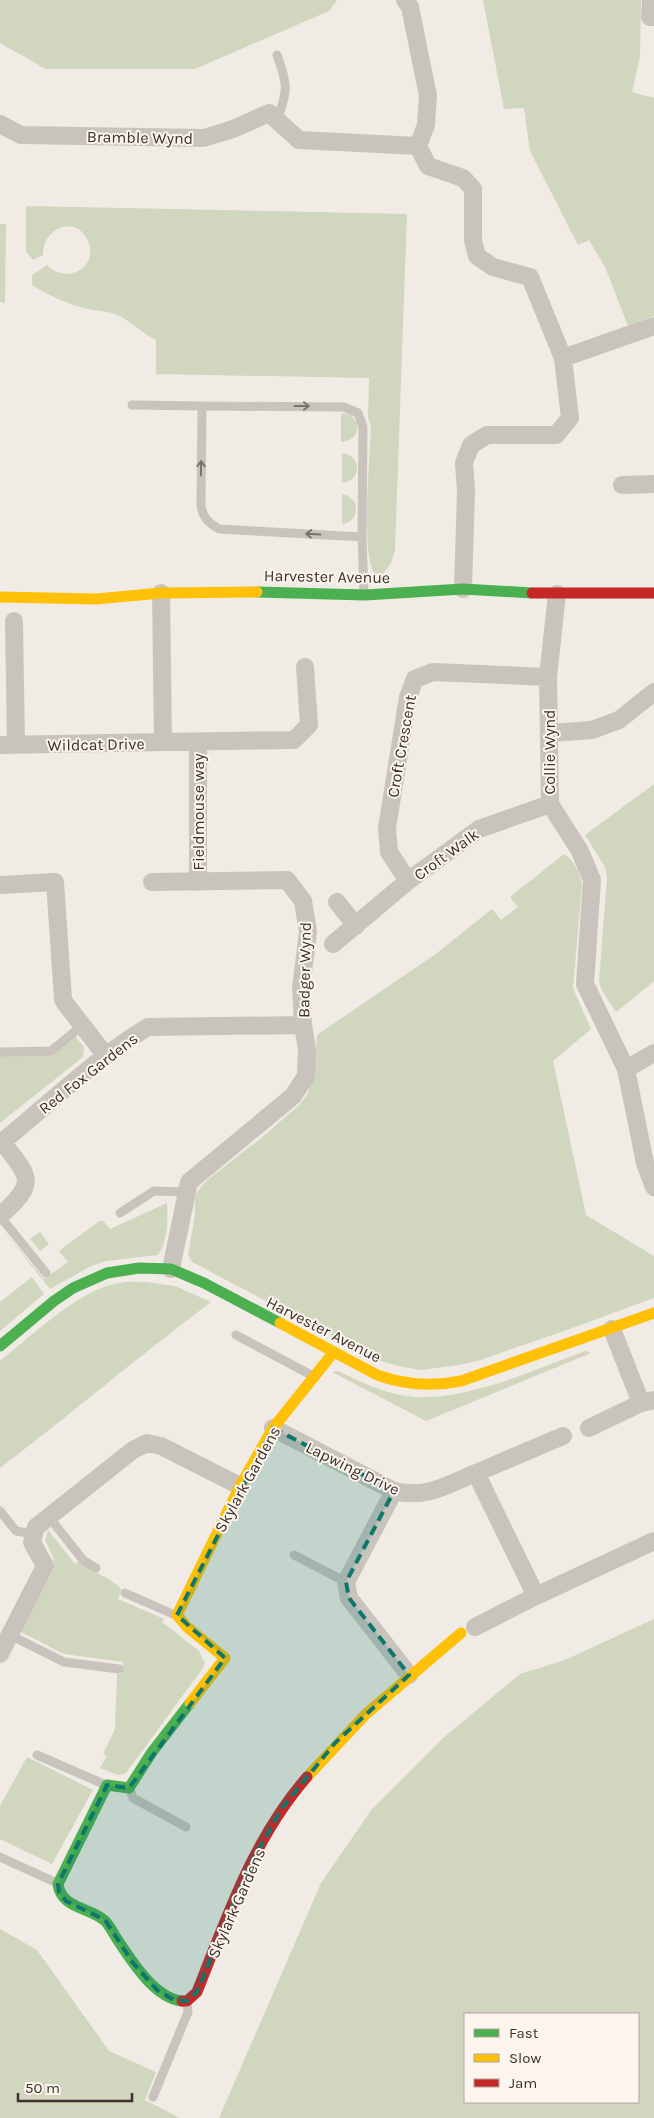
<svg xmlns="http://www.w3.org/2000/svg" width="654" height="2118" viewBox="0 0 654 2118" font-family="Karla,sans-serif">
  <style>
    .green { fill: #d1d6bf; fill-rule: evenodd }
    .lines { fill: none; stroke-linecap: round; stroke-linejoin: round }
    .lane { stroke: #c9c3be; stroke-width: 9 }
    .street { stroke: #c9c3be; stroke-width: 18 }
    .fast { stroke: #4caf50; stroke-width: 11 }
    .slow { stroke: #ffc107; stroke-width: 11 }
    .jam { stroke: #c62828; stroke-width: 11 }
    .oneway { stroke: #7b726d }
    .marked { fill: #0f766e; fill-opacity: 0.2; stroke: #0f766e; stroke-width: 4; stroke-dasharray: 10 6; stroke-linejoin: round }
    .labels { text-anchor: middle; stroke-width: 4; stroke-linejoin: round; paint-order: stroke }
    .street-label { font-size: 16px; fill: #3b302b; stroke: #fbf5ee }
  </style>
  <rect width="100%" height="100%" fill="#f0ebe5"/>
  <path class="green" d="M0,0H337L329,11L195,69H46L0,43Z
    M483,0H641L640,57L632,92L654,98V316L628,326L605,267L589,240L578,245L530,151L524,108L504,109Z
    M26,206L407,214L395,550L391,563L383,574L374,573C361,551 370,456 371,426L368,418L369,378L156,374V340C142,333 132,322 118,315C109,311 97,311 88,309C67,304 50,296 32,285V275L47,265C67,286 101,266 87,239C74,214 42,229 43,255L33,260L26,251Z
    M0,224H6L5,303L0,302Z
    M341,413L351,415L357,423C359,434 353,441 341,442Z
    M342,453C362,455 362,481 342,483Z
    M342,494L347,495L355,502C358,513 354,522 342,524Z
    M654,784V981L616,1012L601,989L599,981L607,878L605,867L585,835Z
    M564,854C574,860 580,873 582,885L573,988L591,1029L553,1061L586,1215L654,1256V1298L567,1330L477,1361L459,1365L421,1370L398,1366L378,1360L192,1262L188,1255L195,1215V1195L206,1181L260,1139L298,1106L307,1095L314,1075L317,1035L437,953L492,909L501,920L518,907L510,897Z
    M74,1035L84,1047L83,1057L0,1123V1056L51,1054Z
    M167,1203C168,1220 168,1240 158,1255L106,1261L91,1266L50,1289L0,1226L44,1279L68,1262L59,1251L99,1221H103L110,1229Z
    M40,1232L49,1244L40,1251L30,1239Z
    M32,1277L44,1294L0,1331V1302Z
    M146,1282L175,1286L211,1302C139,1356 71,1414 0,1468V1361C33,1335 78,1290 119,1283C128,1281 138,1282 146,1282Z
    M585,1351L591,1353L426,1421L332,1372L338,1371C361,1382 381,1392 406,1396C460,1404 534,1370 585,1351Z
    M48,1530L75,1564L79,1561C92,1573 109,1576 121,1589L118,1599L164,1619L162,1622L199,1651L205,1663L203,1668L126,1773L118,1775L100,1768L107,1756L103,1754L115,1729L117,1674H122L123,1662L64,1654L21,1632L54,1569L53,1557L45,1540Z
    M654,1619V2118H219L321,1883L372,1809L443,1738L520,1674L565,1660ZM638,2014V2102H465V2014Z
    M27,1757L93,1790L52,1864L0,1839V1806Z
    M0,1929L37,1950L109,2051L156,2072L145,2100L180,2118H0Z"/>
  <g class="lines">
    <path class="lane" d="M277,55C288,85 288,91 277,120
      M132,405L202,406
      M362,537L219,529C209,523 203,518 201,506L202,406L344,407L358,413L363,427L362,537L364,594
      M0,1052L51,1051L83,1025
      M120,1213L154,1191L186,1192
      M0,1216L46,1273
      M236,1335L313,1376
      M0,1511L16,1531L34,1534
      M49,1517L83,1560L96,1568
      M294,1555L346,1582
      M125,1593L175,1615
      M10,1635L64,1662L119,1669
      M37,1755L106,1785
      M130,1789L133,1798L186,1827
      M0,1857L57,1883
      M153,2097L188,2012L187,2001"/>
    <path class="street" d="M405,0L410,7L428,96L426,125L418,146L428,166L463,178L473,189V240L477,256L493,267L530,277L563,358L570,418L556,435H487L471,445L464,463L466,491L463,589
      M651,0L650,17H654
      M0,124L21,135L204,138L233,129L269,113L299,140L418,146
      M563,358L654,326
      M622,485L654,484
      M557,594L548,677L550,804L580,851L592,880L585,984L626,1069L645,1163L654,1187
      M14,621L16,745
      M550,733L592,730L619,720L654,692
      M163,742L294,740L309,725L305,667
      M198,743V882
      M0,745L163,742L161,593
      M408,881L389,852L387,828L408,697L415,679L433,672L548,677
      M152,882L287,880L303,901L308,932L301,988L303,1025L307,1050L306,1076L293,1096L189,1182L171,1269
      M0,885L55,882L63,999L65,1003L106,1056
      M337,902L356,926
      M333,944L408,881L479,829L550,804
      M626,1069L654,1053
      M0,1216C37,1183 31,1178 2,1142C49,1104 96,1058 148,1027L303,1025
      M612,1329L641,1403
      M273,1428L394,1491C427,1499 446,1485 476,1473L536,1596L654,1541
      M589,1428L641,1403L654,1400
      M476,1473L563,1436
      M394,1491L346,1582L349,1598L409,1675
      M475,1627L536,1596
      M0,1654L45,1566L32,1542L36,1527L133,1450L147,1443L161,1446L240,1486"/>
    <path class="fast" d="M257,592L365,595L463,589L532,593
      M0,1346L54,1301L73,1288L107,1273L139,1268L171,1269L204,1283L280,1323
      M182,2001C154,1998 131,1960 117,1939C113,1933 109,1924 104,1920C88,1907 61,1908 58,1884L107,1785L129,1788L152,1752L190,1703"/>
    <path class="slow" d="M0,597L96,599L161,593L257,592
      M280,1323L377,1375C405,1385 432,1387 461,1381L654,1313
      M190,1703L225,1658L187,1627L177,1615L240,1486L273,1428L333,1353
      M307,1777L366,1714L461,1633"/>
    <path class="jam" d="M532,593H654
      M182,2001H187L197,1992C227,1917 253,1839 307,1777"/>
  </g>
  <defs><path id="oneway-shaft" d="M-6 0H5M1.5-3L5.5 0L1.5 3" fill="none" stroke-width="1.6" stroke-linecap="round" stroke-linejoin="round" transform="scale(1.25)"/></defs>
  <g class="oneway">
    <use href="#oneway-shaft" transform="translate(302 406)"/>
    <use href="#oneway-shaft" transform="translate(201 468) rotate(-89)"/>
    <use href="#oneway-shaft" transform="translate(313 534) rotate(-177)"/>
  </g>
  <path class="marked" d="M273,1428L394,1491L346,1582L349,1598L409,1675L335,1743L283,1807L250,1865L197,1992L187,2001L174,2000L158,1991L133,1963L105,1920L66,1901L59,1893L58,1884L107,1785L129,1788L225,1658L177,1615Z"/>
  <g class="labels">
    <g class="street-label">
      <text transform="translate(140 137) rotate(1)" y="6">Bramble Wynd</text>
      <text transform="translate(327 576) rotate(1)" y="6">Harvester Avenue</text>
      <text transform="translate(96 744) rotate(-1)" y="6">Wildcat Drive</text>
      <text transform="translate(401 746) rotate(-80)" y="6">Croft Crescent</text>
      <text transform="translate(549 752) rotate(-90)" y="6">Collie Wynd</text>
      <text transform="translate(198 812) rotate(-90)" y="6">Fieldmouse way</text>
      <text transform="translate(446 854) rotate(-36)" y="6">Croft Walk</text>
      <text transform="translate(304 970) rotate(-89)" y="6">Badger Wynd</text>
      <text transform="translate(88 1073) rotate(-38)" y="6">Red Fox Gardens</text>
      <text transform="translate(324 1329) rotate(27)" y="6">Harvester Avenue</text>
      <text transform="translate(353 1468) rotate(26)" y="6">Lapwing Drive</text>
      <text transform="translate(247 1479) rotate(-61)" y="6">Skylark Gardens</text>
      <text transform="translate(236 1903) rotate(-66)" y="6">Skylark Gardens</text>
    </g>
  </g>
  <rect x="464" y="2013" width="175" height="90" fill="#fbf5ee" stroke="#aea6a0"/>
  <rect x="474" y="2029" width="25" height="8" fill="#4caf50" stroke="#aea6a0"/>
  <text x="509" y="2038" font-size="15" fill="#3b302b">Fast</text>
  <rect x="474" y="2054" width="25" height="8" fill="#ffc107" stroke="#aea6a0"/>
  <text x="509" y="2063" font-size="15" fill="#3b302b">Slow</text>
  <rect x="474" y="2079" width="25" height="8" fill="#c62828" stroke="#aea6a0"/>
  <text x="509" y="2088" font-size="15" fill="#3b302b">Jam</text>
  <path d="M18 2093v8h114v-8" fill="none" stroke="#3b302b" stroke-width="2.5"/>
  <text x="25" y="2093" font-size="15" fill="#3b302b" stroke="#fbf5ee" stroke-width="4" paint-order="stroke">50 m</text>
</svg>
